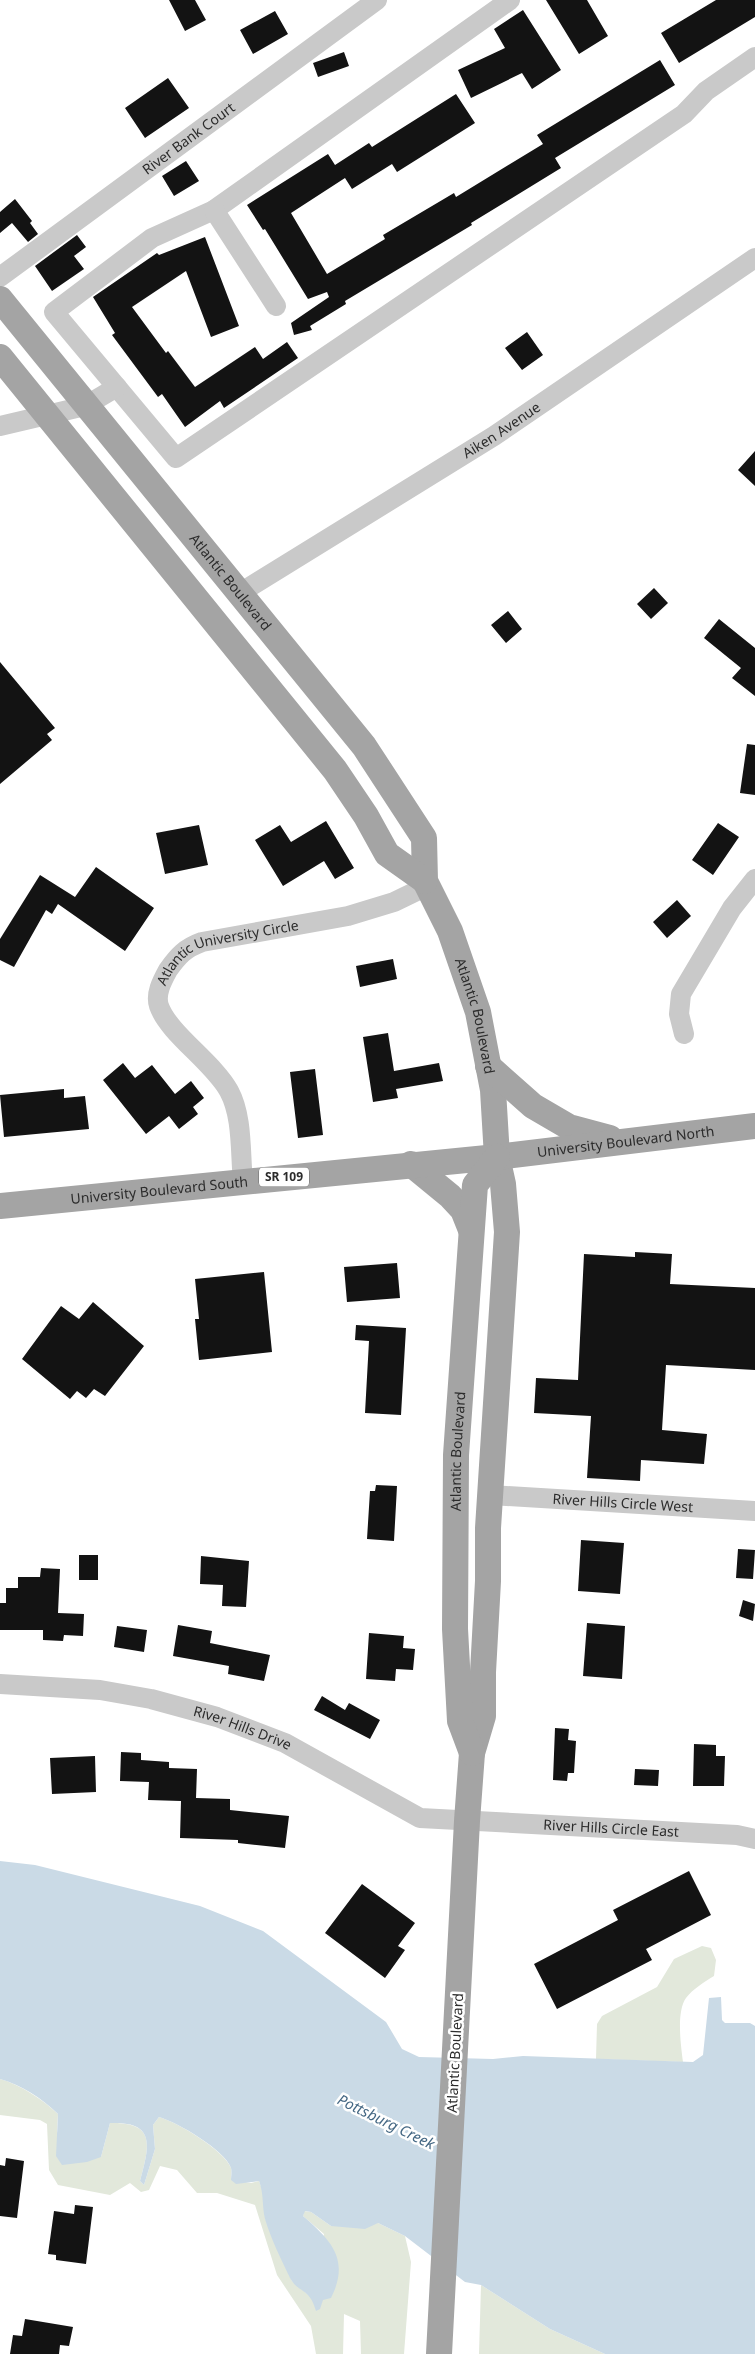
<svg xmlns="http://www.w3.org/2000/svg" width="755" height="2354" viewBox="0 0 755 2354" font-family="'Noto Sans',sans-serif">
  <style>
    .green { fill: #e2e8db }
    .water { fill: #cadae6 }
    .building { fill: #131313 }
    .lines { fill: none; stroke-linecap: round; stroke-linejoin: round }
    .minor { stroke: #c9c9c9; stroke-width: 20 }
    .major { stroke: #a4a4a4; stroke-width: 26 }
    .labels { text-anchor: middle; stroke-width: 5; stroke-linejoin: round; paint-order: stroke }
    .shield { fill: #fff; stroke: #6b6b6b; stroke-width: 1 }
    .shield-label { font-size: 12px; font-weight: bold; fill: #2c2c2c }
    .street-label { font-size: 14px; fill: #2c2c2c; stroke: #fff }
    .water-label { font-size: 15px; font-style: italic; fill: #456884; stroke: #fff }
  </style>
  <rect width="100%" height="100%" fill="#fff"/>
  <path class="green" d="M702,1946L711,1948L716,1960L714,1976C704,1982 693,1989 686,1998C676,2012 681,2046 683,2062L596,2059L597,2024L602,2016L657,1987L674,1959Z
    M0,2079C21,2085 42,2099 58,2114L57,2132L101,2157L110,2123C157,2122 149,2146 140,2181L144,2185L155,2149L153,2125L159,2117C177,2122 224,2150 231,2168C232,2171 231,2177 231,2180L251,2183L259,2181L264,2194L265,2218L285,2266L292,2281L312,2298L324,2234L303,2216L304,2211L311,2212L331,2226L378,2223L405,2236L411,2262L404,2354H361L360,2321L344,2314L343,2354H316L311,2326L277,2275L255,2205L217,2193H197L177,2170L160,2166L149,2190L141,2192L130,2183L110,2195L58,2185L49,2170L47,2124L40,2120L0,2115Z
    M481,2285L550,2329L605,2354H479Z"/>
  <path class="water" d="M0,1861L35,1865L200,1906L263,1931L386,2022L402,2049L419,2057L493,2059L523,2056L693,2062L703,2055L709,1998L721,1997L722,2020L725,2023H750L755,2026V2354H605L550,2329L481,2285L465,2282L405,2236L378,2223L365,2229L331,2226L311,2212L305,2211L303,2216C332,2241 350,2260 331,2298L323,2300L320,2309L316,2311C310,2288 298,2293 290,2278C281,2259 271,2239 265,2219C262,2207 264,2194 259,2181L236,2184L231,2180C231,2177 232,2172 231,2168C225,2150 177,2122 159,2117L153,2125L155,2149L144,2185L140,2181C149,2147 157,2121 110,2123L101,2157L87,2162L62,2165L56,2156L58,2114C42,2098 21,2085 0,2079Z"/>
  <path class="building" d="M169,0H195L206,20L185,31Z
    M546,0H587L608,36L579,54Z
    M716,0H755V17L679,63L661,33Z
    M523,10L561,70L532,89L522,73L471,98L458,70L505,48L494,29Z
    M275,11L288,34L253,54L240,30Z
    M344,52L349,66L318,77L313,63Z
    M660,60L675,85L555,158L561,168L471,223L472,225L345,301L346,304L310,326L312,330L294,335L291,323L329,297L327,292L308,299L265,229L263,230L247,205L328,154L335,165L369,143L372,147L456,94L475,123L397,172L392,164L352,189L345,178L291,213L327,274L385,239L383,235L454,193L456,197L543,144L537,135Z
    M168,78L189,108L145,138L125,108Z
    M186,161L199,181L174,196L162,176Z
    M15,199L32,221L30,223L38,234L28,242L12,223L0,233V212Z
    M77,235L86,247L74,256L84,269L52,291L35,266Z
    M205,237L239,326L211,337L186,271L132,307L166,353L168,351L195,387L255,347L263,359L287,342L298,358L224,408L220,401L185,427L162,394L158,397L112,335L115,333L93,297L157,253L159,255Z
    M527,332L543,355L522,370L505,348Z
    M755,451V486L738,470Z
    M654,588L668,603L651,619L637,604Z
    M508,611L522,629L506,643L491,625Z
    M719,619L755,648V696L732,678L741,668L704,638Z
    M0,662L55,728L47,734L52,740L0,784Z
    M747,744L755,745V795L740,793Z
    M326,821L354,868L335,879L324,861L283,886L255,840L280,825L291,842Z
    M718,823L739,837L713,875L692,860Z
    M199,825L208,865L165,874L156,833Z
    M96,867L154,908L125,951L58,904L52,914L46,910L14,967L0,960V939L40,875L75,897Z
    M677,900L691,916L667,938L653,922Z
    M393,959L397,979L360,987L356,966Z
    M388,1033L394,1071L439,1063L443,1081L396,1089L398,1098L373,1102L363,1037Z
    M123,1063L135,1078L152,1065L175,1094L191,1081L204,1098L193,1107L198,1114L179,1129L169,1116L146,1134L103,1080Z
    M315,1069L323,1135L298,1138L290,1072Z
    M64,1089V1098L85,1096L89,1129L4,1137L0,1095Z
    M635,1252L672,1254L670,1284L755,1288V1370L666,1365L662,1430L707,1434L704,1464L641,1460L640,1481L587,1478L591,1416L534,1413L536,1378L578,1380L584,1254L635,1257Z
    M397,1263L400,1298L347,1302L344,1267Z
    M264,1272L272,1352L199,1360L195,1319H199L195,1279Z
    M93,1302L144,1346L105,1396L94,1389L86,1398L77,1391L70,1399L22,1359L61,1306L79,1319Z
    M356,1325L406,1328L401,1415L365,1413L369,1341L355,1340Z
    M376,1485L397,1486L394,1541L367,1539L370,1491H375Z
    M581,1540L624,1543L620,1594L578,1591Z
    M738,1549L755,1550L753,1579L736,1578Z
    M79,1555H98V1580H79Z
    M201,1556L249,1561L246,1607L222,1606L223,1585L200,1584Z
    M41,1568L60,1569L58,1613L84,1614L83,1636L64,1635L63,1641L43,1640V1630H0V1603H6V1588H18V1577H40Z
    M743,1600L755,1604L753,1621L739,1616Z
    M587,1623L625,1626L622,1679L583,1676Z
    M178,1625L212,1631L210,1643L270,1655L264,1681L228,1674L229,1666L173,1656Z
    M117,1626L147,1630L144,1652L114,1647Z
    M369,1633L404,1636L403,1648L415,1649L413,1670L396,1669L395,1681L366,1679Z
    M322,1696L345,1710L349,1703L380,1720L370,1739L314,1710Z
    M555,1728L569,1729L568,1740L576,1741L574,1773H568L567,1781L553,1780Z
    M694,1744L716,1745V1756H725L724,1786H693Z
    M121,1752L141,1753V1760L169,1762V1768L197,1769L196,1798L230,1799V1810L289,1816L285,1848L238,1843V1840L180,1838L181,1801L148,1800L149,1782L120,1781Z
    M95,1756L96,1792L52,1794L50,1758Z
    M635,1769L659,1770L658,1786L634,1785Z
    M689,1871L711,1915L646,1949L652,1960L557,2009L534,1964L618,1920L613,1910Z
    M362,1884L415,1923L398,1946L405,1950L385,1978L325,1933Z
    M6,2158L24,2161L17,2218L0,2216V2165L5,2166Z
    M75,2205L93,2207L86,2264L56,2260V2255L48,2254L54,2211L74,2214Z
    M25,2319L73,2327L69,2346L60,2345L59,2354H10L13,2335L22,2336Z"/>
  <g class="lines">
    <g class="minor">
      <path d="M510,0L214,210L152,238L54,312L176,458L684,114L706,91L755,57"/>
      <path d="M214,210L276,306"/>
      <path id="s1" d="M0,277L377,0"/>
      <path d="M0,426L85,406L117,387"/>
      <path id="s2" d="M240,593L494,436L755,258"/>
      <path d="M684,1034L679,1014L681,994L732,908L755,879"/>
      <path id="s3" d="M243,1181C240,1153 243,1117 229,1091C213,1062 169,1034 159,1006C155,994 162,981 168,970C178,956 185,948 202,942L348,916L394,902L427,886"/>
      <path id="s4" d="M491,1495L755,1511"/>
      <path id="s5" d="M0,1684L100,1690L151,1699L217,1717L285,1743L420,1818L737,1835L755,1839"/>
    </g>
    <g class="major">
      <path id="s6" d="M0,299L364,746L424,838L425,881L450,931L478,1012L493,1090L497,1157L503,1184L507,1232L488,1528V1581L483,1672V1716L472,1753L467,1821L439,2354"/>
      <path d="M0,357L335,770L366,816L387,854L425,881"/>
      <path d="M488,1066L533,1106L569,1127L610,1138"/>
      <path d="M411,1164L450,1196L463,1210L471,1230"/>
      <path id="s7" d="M0,1206L497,1157L755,1126"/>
      <path id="s8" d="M472,1753L460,1721L455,1629L456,1455L475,1185L497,1157"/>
    </g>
  </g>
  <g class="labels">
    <rect class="shield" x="259" y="1167.5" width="50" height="19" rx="4"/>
    <g class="shield-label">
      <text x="284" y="1181">SR 109</text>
    </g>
    <g class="street-label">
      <text dy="5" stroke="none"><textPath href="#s1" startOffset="234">River Bank Court</textPath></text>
      <text dy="5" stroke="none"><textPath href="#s2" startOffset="308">Aiken Avenue</textPath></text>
      <text dy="5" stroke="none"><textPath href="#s6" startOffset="365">Atlantic Boulevard</textPath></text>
      <text dy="5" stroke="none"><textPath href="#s3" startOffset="304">Atlantic University Circle</textPath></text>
      <text dy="5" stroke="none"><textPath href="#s6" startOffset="874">Atlantic Boulevard</textPath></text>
      <text dy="5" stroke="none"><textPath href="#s7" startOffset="629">University Boulevard North</textPath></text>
      <text dy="5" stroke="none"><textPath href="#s7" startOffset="160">University Boulevard South</textPath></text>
      <text dy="5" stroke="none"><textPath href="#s8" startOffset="304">Atlantic Boulevard</textPath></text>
      <text dy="5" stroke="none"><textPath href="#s4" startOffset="132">River Hills Circle West</textPath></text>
      <text dy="5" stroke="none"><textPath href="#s5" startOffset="248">River Hills Drive</textPath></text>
      <text dy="5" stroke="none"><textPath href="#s5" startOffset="639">River Hills Circle East</textPath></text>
      <text transform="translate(455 2053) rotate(-87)" y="5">Atlantic Boulevard</text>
    </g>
    <g class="water-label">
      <text transform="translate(386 2122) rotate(26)" y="5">Pottsburg Creek</text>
    </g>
  </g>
</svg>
